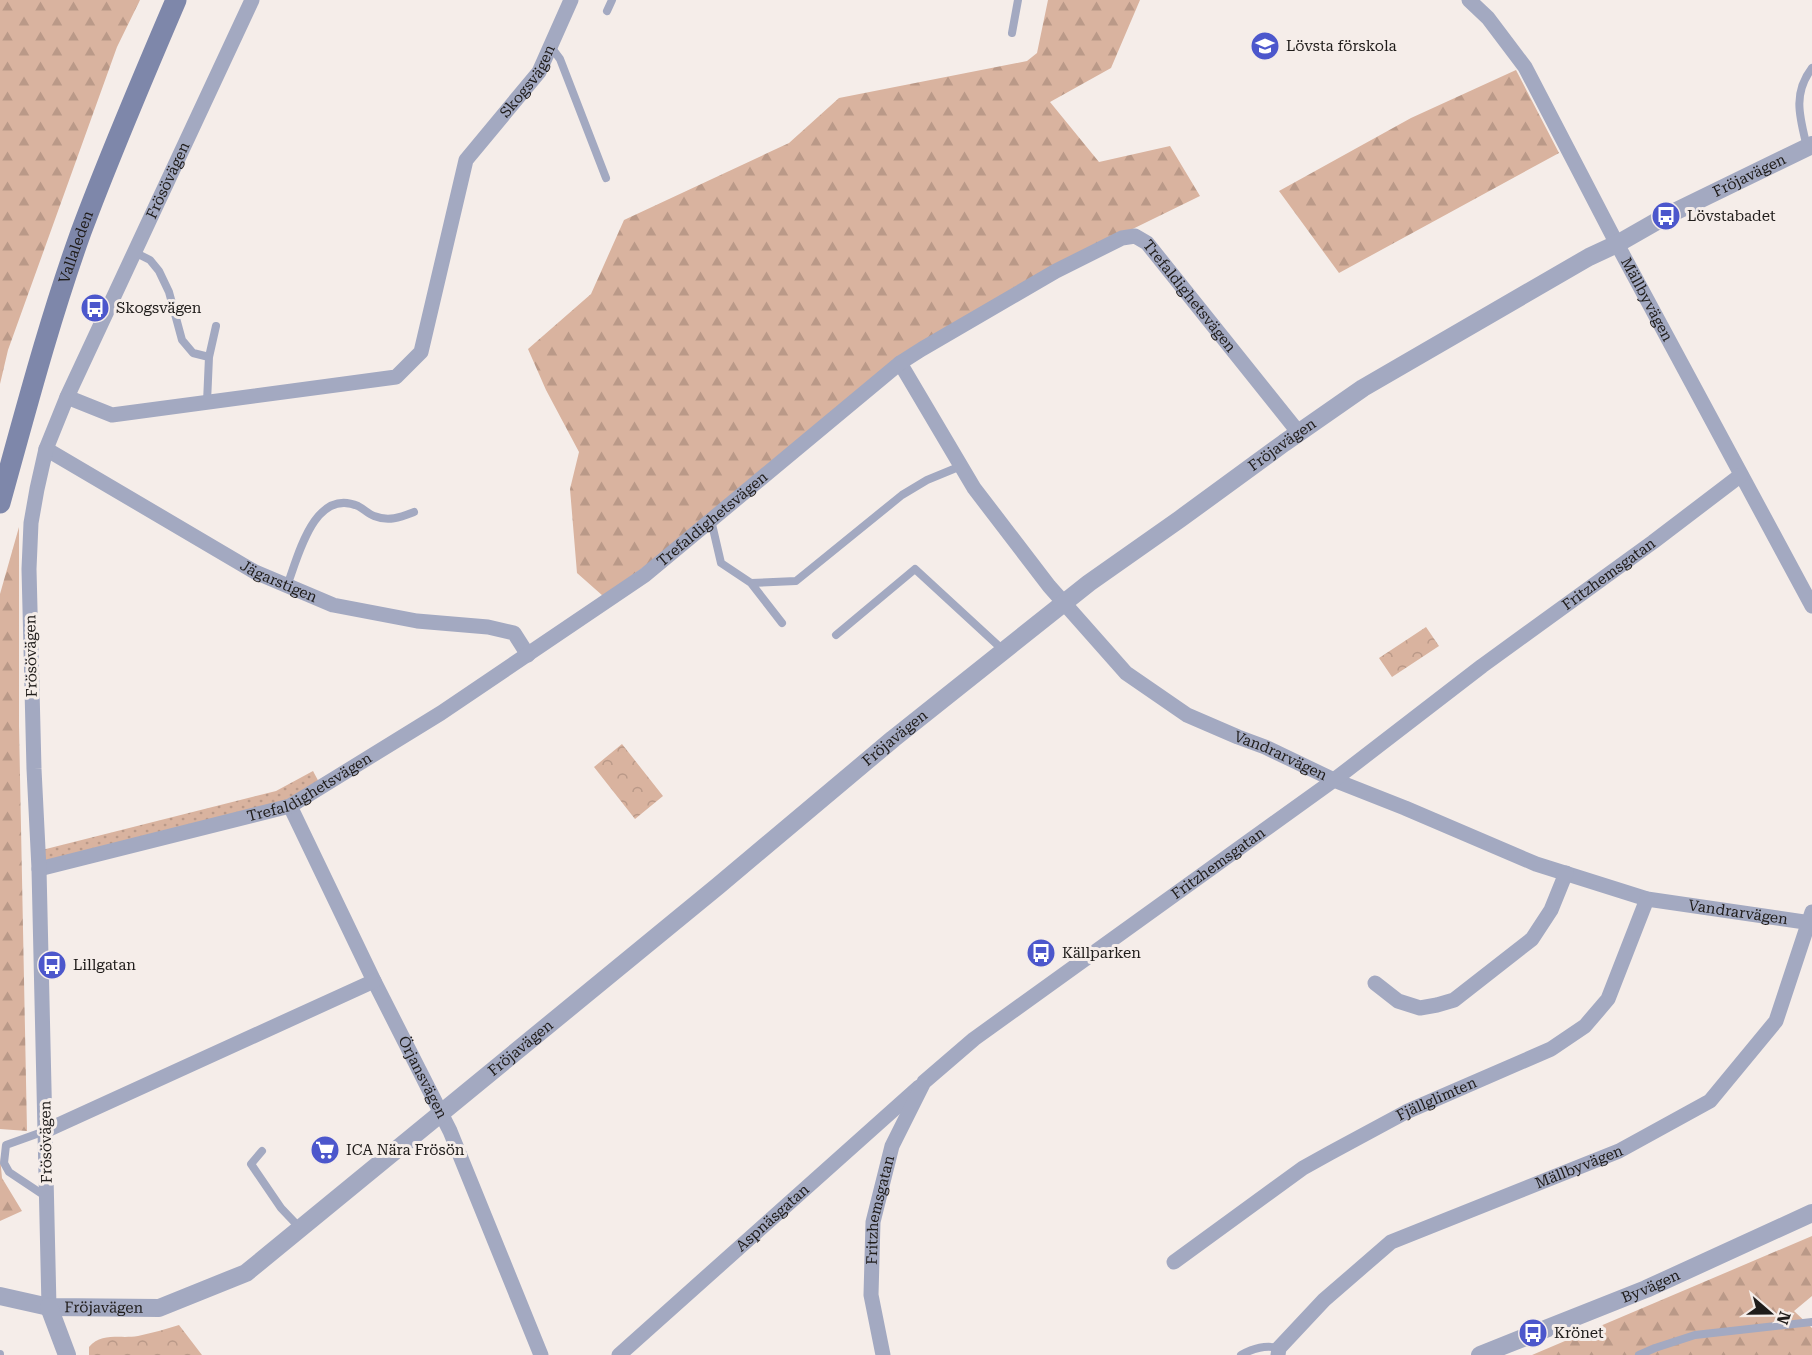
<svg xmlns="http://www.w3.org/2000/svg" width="1812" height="1355" viewBox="0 0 1812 1355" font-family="'Roboto Serif',serif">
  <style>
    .grass { fill: url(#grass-dots) }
    .forest { fill: url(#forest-firs) }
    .park { fill: url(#park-crowns) }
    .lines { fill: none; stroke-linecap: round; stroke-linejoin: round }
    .service { stroke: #a3a9c1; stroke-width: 8 }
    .minor { stroke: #a3a9c1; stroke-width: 15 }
    .tertiary { stroke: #a3a9c1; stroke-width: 18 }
    .secondary { stroke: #7e87aa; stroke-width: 21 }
    .labels { text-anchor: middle; stroke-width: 6; stroke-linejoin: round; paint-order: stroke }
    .poi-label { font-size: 15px; fill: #1f1c1a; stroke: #f5ede9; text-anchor: start }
    .street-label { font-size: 15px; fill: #1f1c1a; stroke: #f5ede9 }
  </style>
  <defs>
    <pattern id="grass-dots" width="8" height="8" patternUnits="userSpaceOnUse" patternTransform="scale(1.5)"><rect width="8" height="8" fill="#d9b39f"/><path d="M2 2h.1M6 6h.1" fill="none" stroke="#ba9988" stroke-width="1.8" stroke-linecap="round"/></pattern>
    <pattern id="forest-firs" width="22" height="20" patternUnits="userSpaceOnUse" patternTransform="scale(1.5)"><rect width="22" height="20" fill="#d9b39f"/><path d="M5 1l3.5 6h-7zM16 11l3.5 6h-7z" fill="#ba9988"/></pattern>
    <pattern id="park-crowns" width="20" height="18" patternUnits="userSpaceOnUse" patternTransform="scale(1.5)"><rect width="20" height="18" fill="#d9b39f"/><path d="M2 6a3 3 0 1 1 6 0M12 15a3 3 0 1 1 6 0" fill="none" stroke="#ba9988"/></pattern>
  </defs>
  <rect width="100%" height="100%" fill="#f5ede9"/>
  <path class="grass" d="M313,771L321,786L290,806L39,869L38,851L276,791Z"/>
  <path class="forest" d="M0,0H140L117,47L8,350L0,384Z
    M1048,0H1140L1111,68L1050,102L1099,162L1170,146L1200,196L1059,265L918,344L672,547L603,596L577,573L570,489L579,452L546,390L528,349L591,294L624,220L789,143L839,98L1027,61L1037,53Z
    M1516,70L1559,153L1339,273L1279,191L1411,118Z
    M19,527V726L27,1131L0,1129V594Z
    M0,1157L2,1178L22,1211L0,1221Z
    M1812,1236V1296L1794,1311L1812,1328V1355H1532Z"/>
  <path class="park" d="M1426,627L1439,646L1392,677L1379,658Z
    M622,744L663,796L635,819L594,767Z
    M179,1325L202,1355H89V1347C102,1332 121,1339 138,1336C152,1333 166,1329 179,1325Z"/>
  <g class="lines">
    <path class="service" d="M607,11L612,0
      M1012,33L1018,0
      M551,47L560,59L606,178
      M1807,147C1800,118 1792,94 1812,68
      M134,252L150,260L159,271L169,292L182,340L193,353L209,357L207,402
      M209,357L216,326
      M711,520L721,563L751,583L796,581L902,495L927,480L961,466
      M751,583L782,623
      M287,586C298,557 314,487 358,506C364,509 368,514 374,516C389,522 401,517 414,512
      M836,635L915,569L1003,650
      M45,1131L6,1145L4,1163L9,1172L45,1196
      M262,1151L251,1164L281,1208L300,1228
      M0,1354V1355
      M1241,1355C1254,1348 1265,1345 1279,1348
      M1639,1355L1655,1348L1695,1335L1812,1322"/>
    <g class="minor">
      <path id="s1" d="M1469,0L1488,18L1525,67L1617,244L1812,606"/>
      <path id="s2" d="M900,363L974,488L1049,586L1126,673L1187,715L1238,737L1265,747L1334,780L1405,808L1536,864L1647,899L1812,923"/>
      <path id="s3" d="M67,397L112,415L396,377L421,352L466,160L539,72L571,0"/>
      <path id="s4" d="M46,449L255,572L333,605L417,621L488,627L514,633L528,655"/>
      <path id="s5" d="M290,806L374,981L450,1131L541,1355"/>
      <path id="s6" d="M39,869L290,806L441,713L645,575L900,363L922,349L1056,271L1122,238L1135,236L1147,243L1299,433"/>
      <path d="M1375,983L1398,1001L1420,1008L1437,1005L1454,1000L1532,939L1551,910L1566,873"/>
      <path d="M45,1131L374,981"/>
      <path id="s7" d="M1174,1262L1303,1168L1330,1153L1406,1112L1551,1049L1585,1026L1608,999L1647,899"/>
      <path id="s8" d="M49,1307L39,869L34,769L29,569L31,523L37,489L46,449L67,397L252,0"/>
      <path id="s9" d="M619,1355L919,1087"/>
      <path id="s10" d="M883,1355L871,1295L873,1222L892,1146L924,1082L974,1039L1334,780L1482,666L1653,542L1741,475"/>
      <path id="s11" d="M1278,1355L1279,1348L1324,1300L1391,1242L1619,1151L1710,1101L1776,1021L1812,912"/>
    </g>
    <g class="tertiary">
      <path id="s12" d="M0,1296L49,1307L159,1308L246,1273L718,886L893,739L1089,583L1180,519L1284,443L1363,388L1589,257L1617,244L1666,216L1812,145"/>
      <path d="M49,1307L67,1355"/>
      <path id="s13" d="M1480,1355L1646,1289L1812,1213"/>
    </g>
    <path class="secondary" id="s14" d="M0,503C25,413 49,321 81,232C110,154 143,77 176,0"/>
  </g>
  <defs>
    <g id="school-disc" transform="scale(1.5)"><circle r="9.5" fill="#4c57cc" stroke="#f5ede9"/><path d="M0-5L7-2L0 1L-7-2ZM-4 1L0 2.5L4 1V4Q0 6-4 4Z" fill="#fff"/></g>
    <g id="bus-disc" transform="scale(1.5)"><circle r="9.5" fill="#4c57cc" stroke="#f5ede9"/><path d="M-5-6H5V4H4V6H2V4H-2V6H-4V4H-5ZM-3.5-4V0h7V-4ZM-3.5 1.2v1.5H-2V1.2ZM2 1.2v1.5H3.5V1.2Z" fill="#fff"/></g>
    <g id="supermarket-disc" transform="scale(1.5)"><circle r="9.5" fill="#4c57cc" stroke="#f5ede9"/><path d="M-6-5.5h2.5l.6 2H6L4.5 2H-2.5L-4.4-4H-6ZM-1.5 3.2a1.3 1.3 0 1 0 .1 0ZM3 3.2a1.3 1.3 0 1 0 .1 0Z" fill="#fff"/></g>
  </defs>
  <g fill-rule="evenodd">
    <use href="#school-disc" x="1265" y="46"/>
    <use href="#bus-disc" x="1666" y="216"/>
    <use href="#bus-disc" x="95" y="308"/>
    <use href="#bus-disc" x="1041" y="953"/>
    <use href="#bus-disc" x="52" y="965"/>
    <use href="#supermarket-disc" x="325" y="1150"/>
    <use href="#bus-disc" x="1533" y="1333"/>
  </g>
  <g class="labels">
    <g class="poi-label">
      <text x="1286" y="51">Lövsta förskola</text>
      <text x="1687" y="221">Lövstabadet</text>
      <text x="116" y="313">Skogsvägen</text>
      <text x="1062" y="958">Källparken</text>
      <text x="73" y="970">Lillgatan</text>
      <text x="346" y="1155">ICA Nära Frösön</text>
      <text x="1554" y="1338">Krönet</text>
    </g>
    <g class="street-label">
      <text dy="5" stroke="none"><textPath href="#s3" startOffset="668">Skogsvägen</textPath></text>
      <text dy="5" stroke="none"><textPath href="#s12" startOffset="2121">Fröjavägen</textPath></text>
      <text dy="5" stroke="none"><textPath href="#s8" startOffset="1155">Frösövägen</textPath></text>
      <text dy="5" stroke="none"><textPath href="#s14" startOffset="267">Vallaleden</textPath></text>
      <text dy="5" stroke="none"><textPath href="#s6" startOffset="1364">Trefaldighetsvägen</textPath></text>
      <text dy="5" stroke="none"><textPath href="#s1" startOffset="350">Mällbyvägen</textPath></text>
      <text dy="5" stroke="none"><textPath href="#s12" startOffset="1581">Fröjavägen</textPath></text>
      <text dy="5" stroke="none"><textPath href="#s6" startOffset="770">Trefaldighetsvägen</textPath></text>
      <text dy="5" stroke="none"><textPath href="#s10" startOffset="1137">Fritzhemsgatan</textPath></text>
      <text dy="5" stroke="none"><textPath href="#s4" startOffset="268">Jägarstigen</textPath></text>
      <text transform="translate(31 656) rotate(-91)" y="5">Frösövägen</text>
      <text dy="5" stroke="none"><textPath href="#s12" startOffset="1095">Fröjavägen</textPath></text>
      <text dy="5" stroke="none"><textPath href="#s2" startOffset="561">Vandrarvägen</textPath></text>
      <text dy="5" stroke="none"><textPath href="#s6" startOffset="284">Trefaldighetsvägen</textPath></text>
      <text dy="5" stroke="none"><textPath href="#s10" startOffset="651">Fritzhemsgatan</textPath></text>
      <text dy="5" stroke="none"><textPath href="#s2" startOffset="1047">Vandrarvägen</textPath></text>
      <text dy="5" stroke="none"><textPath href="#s12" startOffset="609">Fröjavägen</textPath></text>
      <text dy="5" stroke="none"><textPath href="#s5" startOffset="302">Örjansvägen</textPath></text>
      <text dy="5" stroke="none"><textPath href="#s7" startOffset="310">Fjällglimten</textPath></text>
      <text transform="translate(46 1142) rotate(-91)" y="5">Frösövägen</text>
      <text dy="5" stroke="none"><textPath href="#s11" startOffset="364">Mällbyvägen</textPath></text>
      <text dy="5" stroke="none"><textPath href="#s10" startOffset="147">Fritzhemsgatan</textPath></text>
      <text dy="5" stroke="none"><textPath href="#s9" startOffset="206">Aspnäsgatan</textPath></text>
      <text dy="5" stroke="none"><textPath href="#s13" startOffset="184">Byvägen</textPath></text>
      <text dy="5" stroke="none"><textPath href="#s12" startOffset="105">Fröjavägen</textPath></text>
    </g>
  </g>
  <g transform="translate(1770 1313) rotate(110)" stroke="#f5ede9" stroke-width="4.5" paint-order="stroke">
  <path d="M0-4.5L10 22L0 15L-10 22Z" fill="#1f1c1a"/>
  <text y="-9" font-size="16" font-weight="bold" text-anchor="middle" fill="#1f1c1a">N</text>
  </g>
</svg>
